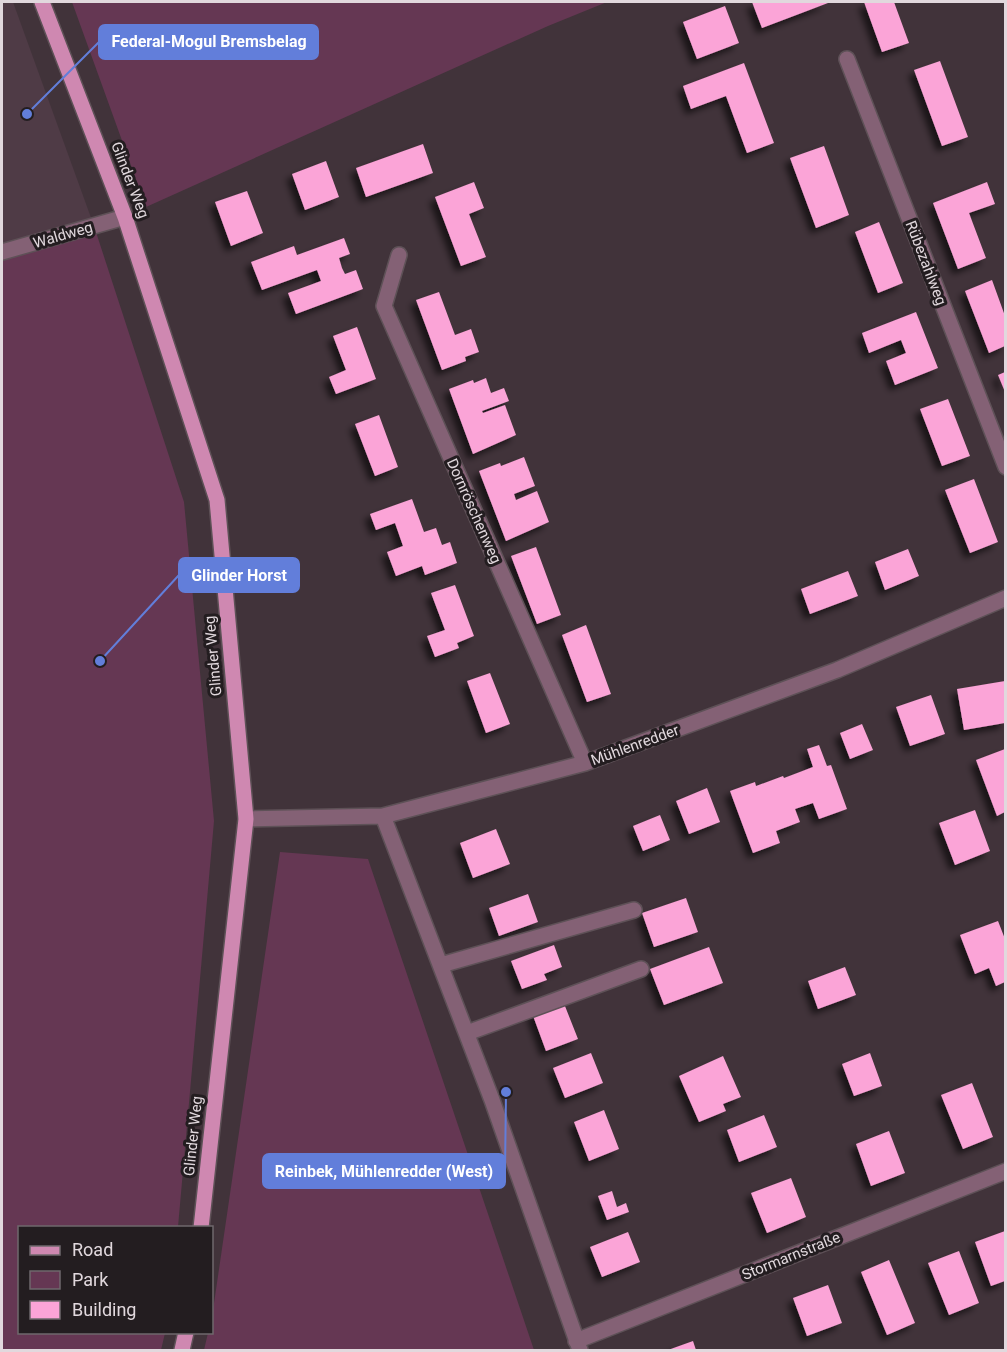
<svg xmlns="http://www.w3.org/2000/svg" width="1007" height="1352" viewBox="0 0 1007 1352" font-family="Roboto,sans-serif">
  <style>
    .built { fill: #4f3b46 }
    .green { fill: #653753 }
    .building { fill: #fba4d7; filter: url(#shadow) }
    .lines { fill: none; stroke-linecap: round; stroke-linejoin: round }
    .minor-casing { stroke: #5e5157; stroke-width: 18 }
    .major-casing { stroke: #5e5157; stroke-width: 18 }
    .minor { stroke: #846175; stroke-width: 15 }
    .major { stroke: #cf88b1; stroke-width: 15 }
    .labels { text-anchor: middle; stroke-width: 6; stroke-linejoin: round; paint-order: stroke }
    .street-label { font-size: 15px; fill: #e1d8dd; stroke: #231d20 }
    .leader { fill: none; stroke: #627eda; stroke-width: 2 }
    .callout-dot { fill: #627eda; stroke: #231d20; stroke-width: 2 }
    .callout { fill: #627eda; stroke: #627eda; stroke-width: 2 }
    .callout-label { font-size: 16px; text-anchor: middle; font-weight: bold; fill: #fff }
  </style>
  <defs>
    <filter id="shadow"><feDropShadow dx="-5.5" dy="5.5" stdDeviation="3" flood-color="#0009"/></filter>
  </defs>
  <rect width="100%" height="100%" fill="#41333a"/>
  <path class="built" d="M2,2H13L94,226L2,252Z"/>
  <path class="green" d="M72,2H607L548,26L146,207Z
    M94,226L184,502L214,821L178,1227L20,1228V1332L165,1333L161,1350H2V252Z
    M280,852L368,859L534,1350H204L208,1333L212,1332V1317Z"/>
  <path class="building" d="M752,2H827L828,3L762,28Z
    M864,2H894L909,43L882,52Z
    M725,6L739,43L697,59L683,22Z
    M940,61L968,137L942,146L914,70Z
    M744,63L774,143L747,153L726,96L691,109L683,86Z
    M423,144L433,173L366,197L356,168Z
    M824,146L849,215L816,228L790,158Z
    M326,161L339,197L305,210L292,174Z
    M474,182L484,208L469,214L486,257L461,266L435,197Z
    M987,182L995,204L969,213L986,258L958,269L933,203Z
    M247,191L263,233L231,246L215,202Z
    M879,222L903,283L878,293L855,232Z
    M344,238L350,254L339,258L342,268L345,274L356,270L363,289L296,314L288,293L321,281L317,270L262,290L251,262L294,246L297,255Z
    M992,280L1005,316V346L989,353L965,291Z
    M439,292L455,335L471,329L479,352L465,357L466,361L442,370L416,300Z
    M916,312L938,368L895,385L886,361L906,353L901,340L869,353L862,333Z
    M357,327L376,379L336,394L329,377L346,370L333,336Z
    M1005,372V392L998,375Z
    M486,378L491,393L504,388L509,401L482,411L483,413L505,405L516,435L473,454L449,389L473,380L474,383Z
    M948,399L970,456L942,466L920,409Z
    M379,415L398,467L375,476L355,424Z
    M524,457L535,486L514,494L516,500L537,491L549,522L506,541L479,471L500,463L501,466Z
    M974,479L998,542L970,553L945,490Z
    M412,499L424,532L436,528L442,545L450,542L457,563L425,575L422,566L396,576L387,552L403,546L395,523L376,530L370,514Z
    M536,547L561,615L537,624L511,556Z
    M908,549L919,576L885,590L875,562Z
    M848,571L858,596L810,614L801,589Z
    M455,585L474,636L457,643L459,648L435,657L427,636L445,630L431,593Z
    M586,625L611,694L587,702L562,635Z
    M490,673L510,724L486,733L467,681Z
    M1005,681V723L964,730L957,689Z
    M931,695L945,734L910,746L896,707Z
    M862,724L873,750L850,759L840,733Z
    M819,745L827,766L831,765L847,809L819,819L813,803L795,809L800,822L776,831L780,843L753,853L730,791L755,782L756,786L783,776L784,778L813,767L807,749Z
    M1005,749V812L997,816L976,760Z
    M707,788L720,822L689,834L676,801Z
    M975,810L990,851L955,865L939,823Z
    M660,815L670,840L643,851L633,826Z
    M496,829L510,864L473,878L460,843Z
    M528,894L538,922L499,936L489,908Z
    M686,898L698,932L654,947L642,913Z
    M998,921L1005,939V982L996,986L989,968L975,974L960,935Z
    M554,945L562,967L544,974L547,980L522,989L511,961Z
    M709,947L723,983L664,1005L650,969Z
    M845,967L856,995L818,1009L808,981Z
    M563,1001L578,1039L546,1051L532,1013Z
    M591,1053L603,1083L565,1098L553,1068Z
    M870,1053L882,1086L854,1096L842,1064Z
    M723,1056L741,1097L723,1104L726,1111L699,1122L679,1076Z
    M972,1083L993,1137L963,1149L941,1095Z
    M604,1110L619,1149L589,1161L574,1122Z
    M764,1115L777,1147L739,1162L727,1130Z
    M889,1131L905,1173L871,1186L856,1144Z
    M791,1178L806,1217L767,1233L751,1193Z
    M612,1191L617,1207L626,1203L629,1212L607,1220L598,1196Z
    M1005,1231V1281L991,1286L975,1242Z
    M628,1232L640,1262L602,1277L590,1247Z
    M959,1251L979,1303L949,1315L928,1263Z
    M889,1260L915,1323L887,1335L861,1272Z
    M828,1285L842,1323L807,1336L793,1298Z
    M693,1341L696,1350H668Z"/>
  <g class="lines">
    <g class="minor-casing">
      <path id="minor" d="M847,59L1006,467
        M2,252L125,217
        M399,255L384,306L585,763
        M383,816L492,1100L580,1350
        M246,819L383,816L585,763L837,670L1006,598
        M441,965L634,910
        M467,1033L641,969
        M576,1341L1006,1171"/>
    </g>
    <g class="major-casing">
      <path id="major" d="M42,2L125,217L217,500L246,819L201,1228
        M182,1350L186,1332"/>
    </g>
    <use href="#minor" class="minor"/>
    <use href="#major" class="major"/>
  </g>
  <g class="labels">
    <g class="street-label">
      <text transform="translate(130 180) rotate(69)" y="5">Glinder Weg</text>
      <text transform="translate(63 235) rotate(-16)" y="5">Waldweg</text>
      <text transform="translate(926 263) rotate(69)" y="5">Rübezahlweg</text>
      <text transform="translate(474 511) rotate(66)" y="5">Dornröschenweg</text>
      <text transform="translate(213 656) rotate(-95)" y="5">Glinder Weg</text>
      <text transform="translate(635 745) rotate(-20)" y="5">Mühlenredder</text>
      <text transform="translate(193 1136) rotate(-84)" y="5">Glinder Weg</text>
      <text transform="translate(791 1256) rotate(-22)" y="5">Stormarnstraße</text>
    </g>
  </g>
  <path class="leader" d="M27 114L99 42M100 661L179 575M506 1092L505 1171"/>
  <g class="callout-dot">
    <circle cx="27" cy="114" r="6"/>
    <circle cx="100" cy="661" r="6"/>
    <circle cx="506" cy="1092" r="6"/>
  </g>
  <g class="callout">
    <rect x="99" y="25" width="219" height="34" rx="6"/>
    <rect x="179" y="558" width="120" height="34" rx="6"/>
    <rect x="263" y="1154" width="242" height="34" rx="6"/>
  </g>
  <g class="callout-label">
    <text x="209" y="47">Federal-Mogul Bremsbelag</text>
    <text x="239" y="581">Glinder Horst</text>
    <text x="384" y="1177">Reinbek, Mühlenredder (West)</text>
  </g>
  <rect width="1007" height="1352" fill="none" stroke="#e1d8dd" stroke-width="6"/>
  <rect x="18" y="1226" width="195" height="108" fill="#231d20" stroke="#6f686c" stroke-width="1.5"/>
  <rect x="30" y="1246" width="30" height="9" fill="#cf88b1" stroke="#6f686c" stroke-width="1.5"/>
  <text x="72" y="1256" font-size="18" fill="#e1d8dd">Road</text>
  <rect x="30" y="1271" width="30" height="18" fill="#653753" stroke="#6f686c" stroke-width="1.5"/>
  <text x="72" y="1286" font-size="18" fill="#e1d8dd">Park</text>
  <rect x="30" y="1301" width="30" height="18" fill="#fba4d7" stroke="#6f686c" stroke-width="1.5"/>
  <text x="72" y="1316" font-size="18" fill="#e1d8dd">Building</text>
</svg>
